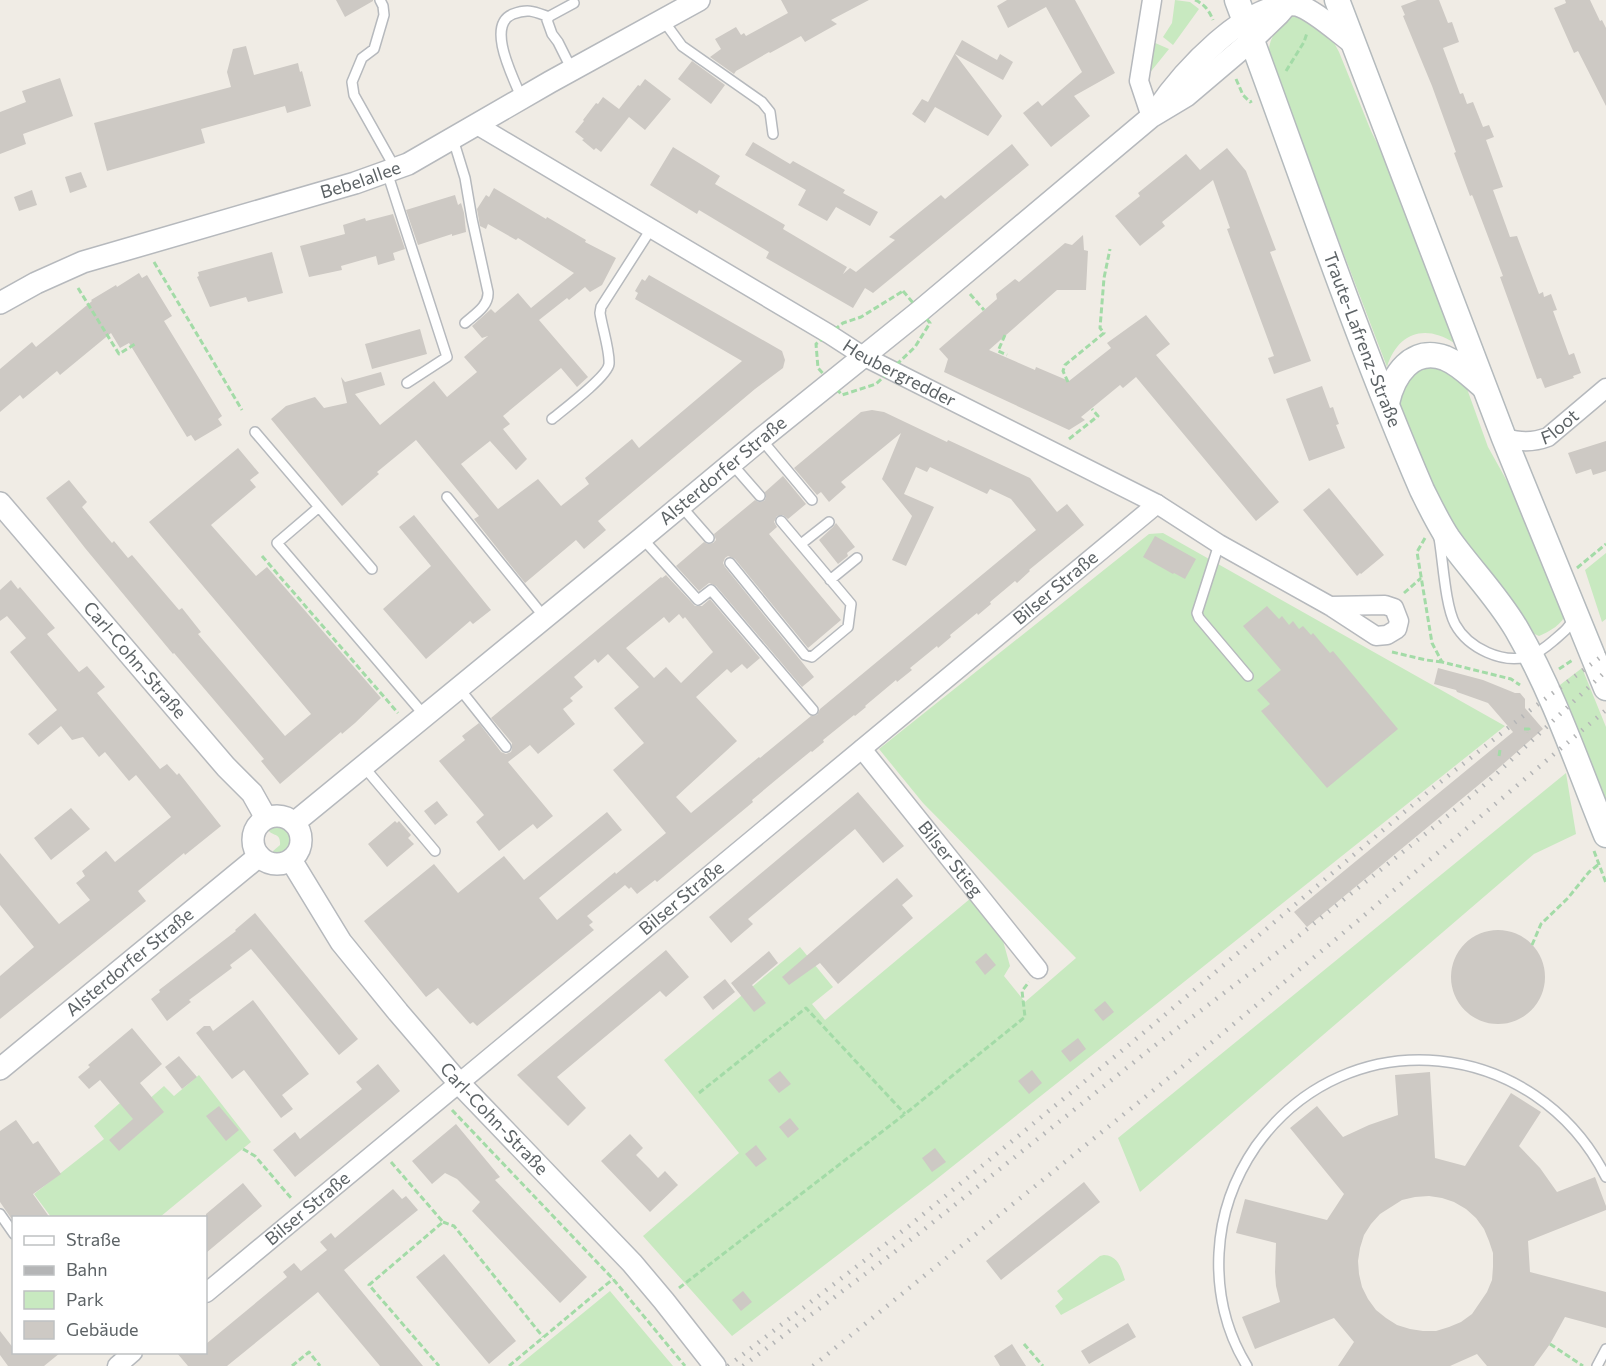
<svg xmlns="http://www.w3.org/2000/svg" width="1606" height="1366" viewBox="0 0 1606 1366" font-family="Commissioner,sans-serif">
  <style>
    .green { fill: #c8e9c0 }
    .building { fill: #cdc9c4; fill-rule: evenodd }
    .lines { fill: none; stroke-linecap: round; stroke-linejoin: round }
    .service-casing { stroke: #b6b9bd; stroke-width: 12 }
    .minor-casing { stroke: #b6b9bd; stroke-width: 21 }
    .tertiary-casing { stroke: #b6b9bd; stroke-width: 24 }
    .secondary-casing { stroke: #b4babd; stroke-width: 27 }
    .path { stroke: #a3dba7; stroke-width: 3; stroke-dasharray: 6 3; stroke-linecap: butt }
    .service { stroke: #fff; stroke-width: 9 }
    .minor { stroke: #fff; stroke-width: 18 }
    .tertiary { stroke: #fff; stroke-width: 21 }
    .secondary { stroke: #fff; stroke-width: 24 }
    .rail { stroke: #b4b5b6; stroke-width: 4.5; stroke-dasharray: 1.5 8; stroke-linecap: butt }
    .labels { text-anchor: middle; stroke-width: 4.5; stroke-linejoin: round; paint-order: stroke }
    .street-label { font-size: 18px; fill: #5d6366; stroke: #fff }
  </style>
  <rect width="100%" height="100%" fill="#f0ece5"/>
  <path class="green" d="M1175,0L1190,2L1199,9L1173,45L1163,37L1172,23Z
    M1295,14L1308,17L1331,37L1339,52L1371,131L1394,177L1454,343C1424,323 1397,334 1387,367L1269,58C1267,35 1279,28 1295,14Z
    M1153,42L1169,49L1148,75Z
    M1441,365L1466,386L1488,447L1517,499L1566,613C1563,624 1549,632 1539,636L1530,632C1500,592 1462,547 1439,504C1422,472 1412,437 1400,404L1399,396L1418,366Z
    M1163,533L1505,726L933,1182L732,1336L643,1236L739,1153L664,1060L800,947L833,987L812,1004L825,1020L971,898L1002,937L1010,966L1004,976L1025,1002L1076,958L923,803L879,749L1149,534Z
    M1606,553V619L1602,622L1585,570Z
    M1582,668L1606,727V812L1556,688Z
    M1566,773L1576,834L1534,854L1140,1192L1118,1138Z
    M278,826C297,833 294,855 274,854L273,851L280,845C281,832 273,837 268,830L271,828Z
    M199,1075L251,1142L160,1217H51L34,1194L104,1139L94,1126L120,1103L131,1115L164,1086L174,1096Z
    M1104,1255C1119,1256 1121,1269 1125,1280L1061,1315L1055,1306L1063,1299L1057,1291L1100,1256Z
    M610,1291L673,1366H518Z"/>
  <path class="building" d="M336,0H373V1L345,17Z
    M781,0H869L831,20L837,24L805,42L801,36L770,53L769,52L736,71L734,74L710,57L721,49L715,39L736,27L741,35L744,33L746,36L788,13Z
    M1007,0H1075L1115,73L1074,96L1090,116L1051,147L1023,113L1038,101L1042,106L1082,72L1046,7L1008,28L997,6Z
    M1417,0H1439L1448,23L1452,22L1459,42L1443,48L1460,94L1463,93L1467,104L1473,102L1483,127L1489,125L1494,137L1486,140L1503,187L1493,190L1510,237L1517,236L1539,294L1543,292L1544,297L1551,294L1557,310L1553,311L1569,355L1574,353L1581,373L1573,376L1574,378L1545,388L1541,378L1537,379L1500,277L1503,276L1473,197L1472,195L1470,196L1454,153L1456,152L1432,86L1403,16L1405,15L1401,6Z
    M1565,0H1590L1600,21L1602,20L1606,28V106L1578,51L1574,53L1554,8L1566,3Z
    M962,40L997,60L1000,54L1013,62L1003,80L955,54L1002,116L988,136L935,107L925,123L912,114L922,99L928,102Z
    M246,46L254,75L298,63L300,72L302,71L311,106L287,113L285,106L201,129L205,143L107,171L94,123L231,87L227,72L233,49Z
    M692,61L725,85L711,104L678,79Z
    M60,78L73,116L23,134L26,144L0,154V112L26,102L22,91Z
    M645,79L671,99L645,130L629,117L601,152L596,148L594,150L582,140L584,139L575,132L584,121L583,120L596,103L598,104L603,97L619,109L638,85L640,86Z
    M753,142L790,164L793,161L845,190L843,193L878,212L870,226L836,207L827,221L798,205L806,190L745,155Z
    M1012,144L1029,165L873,293L865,288L853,308L766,258L769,252L699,210L697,214L650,185L673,147L720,176L715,184L785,225L783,229L847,267L843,274L850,268L856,272L895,240L889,237L941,195L945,199Z
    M1227,148L1246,171L1276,250L1270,252L1311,361L1274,374L1268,358L1274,356L1227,229L1230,228L1213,180L1162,222L1165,226L1140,246L1115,216L1140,196L1138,193L1186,154L1200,170Z
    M81,172L87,187L70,193L65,177Z
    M494,188L546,219L547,217L586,240L585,242L616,258L602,285L590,292L585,287L569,300L567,298L539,320L588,377L577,387L561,368L503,416L510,424L503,429L527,459L516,470L490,441L461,464L498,509L538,479L561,506L589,484L585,478L632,439L639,448L742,361L635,299L638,293L635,291L642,279L645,281L649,275L782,351L785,360L783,368L755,389L598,521L606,530L584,549L576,540L525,583L474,519L479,516L416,440L377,472L379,474L342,506L271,419L286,406L315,397L324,408L347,403L341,377L345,382L381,372L385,385L355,394L380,425L434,381L447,397L477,372L464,357L488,336L482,338L472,326L491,309L495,313L518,293L531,308L574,273L518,238L516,240L488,224L486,229L480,226L477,209L486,195L489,197Z
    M32,190L37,205L19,211L14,197Z
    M455,195L458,205L461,203L464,213L466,232L452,236V234L418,245L406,210Z
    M393,214L405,249L393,253L395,260L378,265L376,256L341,266L342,270L309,277L300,246L345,234L343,225L365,218L366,221Z
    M1083,235L1084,250L1088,251L1086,290H1057L989,350L1035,370L1036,367L1069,381L1111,348L1107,343L1146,315L1170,344L1156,355L1279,502L1256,521L1136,377L1123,388L1120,385L1081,417L1085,420L1069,430L944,372L948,359L939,349L997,299L996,294L1015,279L1019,282L1065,243L1072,245Z
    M272,252L283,293L248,302L246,297L210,307L197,277L199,276L198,272Z
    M139,273L142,278L147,275L172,316L164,321L222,416L218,419L222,425L195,441L191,435L187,437L129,343L120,348L111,333L60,375L57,371L23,399L20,395L0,412V369L32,342L36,347L92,301L91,300L116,285L117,287Z
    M420,329L427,354L372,369L365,344Z
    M1322,386L1330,408L1333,407L1336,416L1339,424L1336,425L1345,448L1309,461L1286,399Z
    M872,410L884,412L947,442L948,440L1030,478L1057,512L1067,504L1084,525L1029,570L1030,571L1017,583L1015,581L990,602L991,604L978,615L977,613L950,635L951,637L938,648L937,646L910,668L912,670L897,682L896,680L865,706L866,707L855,716L854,715L823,740L824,742L812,752L811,751L777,779L752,800L753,802L657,882L655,880L637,894L631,887L629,889L625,885L587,916L593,922L589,925L594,930L477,1026L473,1022L470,1024L438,988L426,997L364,921L434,864L458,893L504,856L524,880L607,812L622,830L539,898L557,920L615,872L616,874L666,833L613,770L644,743L614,708L639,687L608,654L598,663L595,659L574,677L583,687L570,698L573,701L563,709L575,724L538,754L530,745L508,762L553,816L537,829L533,824L499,851L476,822L484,815L439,761L465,740L462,736L479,723L501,752L506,754L511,752L512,749V743L491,718L661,577L662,578L666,575L695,606H702L710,599L760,658L747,669L742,664L731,673L727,669L696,697L737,741L676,797L691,813L759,757L760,758L811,716L817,715L820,709L1036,530L1011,499L990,489L987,494L930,467L927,472L916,467L904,494L934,507L906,566L892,560L912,516L882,479L901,433L841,482L846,487L829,502L821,492L817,495L794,468L861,412ZM679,614L683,619L685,617L713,652L681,683L666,667L654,678L626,648L664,617L669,623Z
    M1606,441V471L1593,475L1591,469L1576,474L1568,453Z
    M238,448L259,473L250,480L256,487L211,525L256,576L267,567L381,698L355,723L342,734L341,732L280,784L261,761L264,759L174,653L173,654L85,548L46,498L69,480L87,502L82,507L106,536L112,543L114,541L128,558L132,555L179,610L182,608L201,632L198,634L285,736L311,714L149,522Z
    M783,476L806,504L788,519L783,515L777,516L774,522L777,527L769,534L841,620L808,648L735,559L728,556L725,558L723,563L725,567L814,677L802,687L716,586L709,583L699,591L676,566L704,542L707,544L713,543L716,540L714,534L755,500L758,502L764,501L766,498L765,492Z
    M1329,488L1384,555L1361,574L1360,573L1357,576L1303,510Z
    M414,515L491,610L473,624L470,621L426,659L383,609L431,566L399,527Z
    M836,523L855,547L847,553L848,556L838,564L819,540L833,527Z
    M1155,536L1196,559L1185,579L1174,573L1173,574L1143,557Z
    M11,580L18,589L20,587L55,628L47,634L79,672L87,666L105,687L97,693L160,769L167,764L177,775L179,773L221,826L185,855L184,853L138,891L146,901L0,1019V976L34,947L0,905V853L59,924L90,900L76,883L85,876L82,871L106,851L115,862L171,817L136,775L129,781L105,752L99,757L83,737L72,740L61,726L38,745L28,734L57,710L10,652L26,638L7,616L0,621V590Z
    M1267,606L1279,619L1282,616L1289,625L1293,621L1299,629L1303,626L1311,635L1313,633L1330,653L1333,651L1398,729L1327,788L1261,711L1270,704L1257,690L1281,670L1243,626Z
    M1438,668L1483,680L1515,693H1520L1525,699V708L1543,729L1493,773L1307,927L1294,912L1513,732L1488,703L1457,692L1456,690L1434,684Z
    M858,792L904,846L883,863L855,829L748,919L753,924L731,943L709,917Z
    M437,801L448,815L435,825L424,811Z
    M71,808L90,829L51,860L34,838Z
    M395,821L397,823L399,821L411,835L408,838L414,844L387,867L368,844Z
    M897,878L913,896L902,905L913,918L838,984L820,963L789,985L782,977Z
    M255,913L358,1039L339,1055L251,949L230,965L232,968L189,1000L191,1002L167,1021L151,999L160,992L159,990L236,931L235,930Z
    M1451 977a47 47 0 1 1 94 0a47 47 0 1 1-94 0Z
    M666,950L689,977L666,997L660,991L557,1077L586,1108L568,1126L517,1075Z
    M769,951L778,963L752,985L766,1003L754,1012L731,983Z
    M986,953L996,965L985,975L975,962Z
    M725,979L735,992L713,1010L703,997Z
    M253,1000L309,1074L282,1095L293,1109L281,1118L244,1070L232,1079L196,1033L204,1026H210L213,1031Z
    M1105,1001L1114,1012L1103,1021L1094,1010Z
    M132,1028L162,1064L140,1083L164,1112L119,1151L109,1140L133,1119L100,1080L89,1089L78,1077L90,1067L88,1065Z
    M1078,1038L1086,1049L1070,1062L1061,1051Z
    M179,1056L197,1077L182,1089L165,1067Z
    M378,1064L400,1091L295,1177L273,1150L295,1132L300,1139L362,1089L356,1082Z
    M1032,1070L1042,1083L1029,1094L1018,1081Z
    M780,1071L791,1084L779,1093L768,1080Z
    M1430,1072L1435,1158L1465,1166L1511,1093L1541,1112L1519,1146L1540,1168L1557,1192L1595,1177L1606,1206V1210L1528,1241L1530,1272L1606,1292V1328L1565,1317L1550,1344L1534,1366H1487L1477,1354L1450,1366H1338L1354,1342L1334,1318L1255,1349L1242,1317L1280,1302L1276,1286L1275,1272L1276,1243L1236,1233L1245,1199L1327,1220L1344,1194L1290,1128L1317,1106L1343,1137L1369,1125L1398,1115L1395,1075ZM1429,1196L1442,1198L1454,1202L1466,1209L1476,1218L1484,1229L1489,1241L1493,1253V1267L1492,1280L1487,1292L1472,1314L1461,1322L1449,1327L1436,1331H1423L1410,1329L1397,1325L1386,1318L1376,1310L1368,1299L1362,1287L1359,1274L1358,1261L1360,1248L1364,1235L1371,1224L1380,1214L1402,1200L1415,1197Z
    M219,1106L239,1130L226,1141L206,1116Z
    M790,1118L799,1129L788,1138L779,1127Z
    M16,1120L33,1144L38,1141L61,1174L33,1194L50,1218H11L0,1202V1131Z
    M456,1124L500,1177L495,1180L587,1277L560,1303L472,1211L480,1202L457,1179L445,1173L432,1184L412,1161Z
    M630,1134L643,1148L636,1155L649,1168L658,1178L665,1171L678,1185L650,1212L601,1161Z
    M756,1145L767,1159L756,1167L745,1154Z
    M935,1148L946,1162L932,1172L922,1158Z
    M1084,1182L1100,1202L1001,1280L986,1261Z
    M243,1183L262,1206L206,1253V1214Z
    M393,1189L402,1199L406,1196L418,1210L344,1270L423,1366H380L318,1292L227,1366H188L177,1353H206V1344L287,1277L283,1272L294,1263L301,1271L327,1250L320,1242L331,1233L335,1238Z
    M444,1254L516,1341L489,1364L416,1277Z
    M743,1291L752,1302L741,1311L732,1300Z
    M1128,1323L1136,1337L1089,1364L1081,1351Z
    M0,1331L14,1349V1353H60L44,1366H8L0,1355Z
    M1012,1344L1017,1352L1026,1366H1000L994,1356Z"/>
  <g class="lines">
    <g class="service-casing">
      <path id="service" d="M380,0L383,6L384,15L374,49L362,58L352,82L354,95L395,168
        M663,20L682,46L762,102L770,112L773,134
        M572,70L558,42L552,34L547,20L550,16L574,3
        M522,99C514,79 485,25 513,14C529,8 535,12 549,17
        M453,139L465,178L472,219L488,292C489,306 475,314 465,323
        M387,172L447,357L407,383
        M552,419C563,410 608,376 609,364C610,351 602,327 600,313L601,307L651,229
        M255,432L319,507L277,543L425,716
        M761,439L812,500
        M732,464L760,496
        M447,497L545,618
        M681,506L709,538
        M319,507L372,569
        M642,538L698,600L711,590L813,710
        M1439,538C1443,560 1445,605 1455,624C1468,648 1503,665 1530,656C1538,653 1546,647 1553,641C1561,634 1570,628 1574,617
        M801,544L829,522
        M1219,544L1197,613L1199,618L1248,676
        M730,563L805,655L812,657L848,627L851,604L781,521
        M830,580L857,558
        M459,688L506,747
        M364,767L435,851
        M0,1214L14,1234
        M1247,1366C1226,1332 1217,1292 1219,1253C1221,1214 1234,1178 1256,1146C1348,1017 1536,1038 1606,1177
        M1597,1366L1606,1349"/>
    </g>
    <g class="minor-casing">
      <g id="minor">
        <path d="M1151,117L1139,81L1152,0"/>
        <path id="s1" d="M477,125L829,334L863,356L1157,504L1219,544L1330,606L1376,636L1387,635L1397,629L1399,621L1394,608L1385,605L1330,606"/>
        <path id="s2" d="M1504,438C1520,442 1532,443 1548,437L1606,388"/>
        <path id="s3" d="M862,749L1038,969"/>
        <path id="s4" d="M206,1293L1157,504"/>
        <path d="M117,1366L133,1352"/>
      </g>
    </g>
    <g class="tertiary-casing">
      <g id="tertiary">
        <path d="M1156,111C1181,74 1246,0 1297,5C1313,9 1340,34 1354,44"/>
        <path id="s5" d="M0,303L36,283L83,262L355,183L408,164L550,82L699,0"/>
        <path id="s6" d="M0,503L226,767L252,793L266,818"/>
        <circle cx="277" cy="840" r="24"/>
        <path id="s7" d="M294,823L642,538L761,439L920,311L1151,117L1186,96L1252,40L1279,14L1291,0"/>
        <path id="s8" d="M291,860L341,942L398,1012L458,1082L632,1263L664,1301L715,1366"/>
        <path id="s9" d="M0,1069L259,856"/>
      </g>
    </g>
    <g class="secondary-casing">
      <g id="secondary">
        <path id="s10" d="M1237,0C1298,163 1353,330 1422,490C1430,506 1438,523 1448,538C1470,569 1498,597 1517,630C1554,694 1578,766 1606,835"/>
        <path d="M1337,0L1504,438L1606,688"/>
        <path d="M1387,403C1393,375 1412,346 1445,358C1460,364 1471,376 1483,386"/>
      </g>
    </g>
    <path class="path" d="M1195,0C1204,4 1209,10 1213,20
      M1286,71L1304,42L1307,33
      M1236,79L1243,95L1250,102L1252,101
      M154,262L242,410
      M78,288L119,354L135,344
      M903,291L930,323L915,347L876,384L842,395L818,368L816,344L843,323L861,317Z
      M970,294L984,310
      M1005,335L998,351L1007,355
      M1068,382L1063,371L1065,365L1104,333L1100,328L1104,278L1110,249
      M1069,439L1098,416L1092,409
      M1425,538L1417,552L1432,643L1442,662L1511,679L1520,685
      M262,556L398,713
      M1577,568L1606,544
      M1404,593L1421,578
      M1392,652L1426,660L1442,662
      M1559,669L1574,659
      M1524,729H1529L1528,733
      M1499,756L1500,750
      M1594,851L1606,883
      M1532,945L1541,924L1568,898L1589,872L1599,864
      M699,1093L806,1008L905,1114
      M452,1110L613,1279L685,1366
      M243,1149L255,1156L291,1198
      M391,1162L443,1222L369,1285L439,1366
      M443,1222L454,1226L543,1337
      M679,1288L905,1114L1025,1017L1022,991L1029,982
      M1024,1344L1043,1366
      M1550,1344L1583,1366
      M292,1366L309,1352L320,1366
      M509,1366L613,1279"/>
    <use href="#service" class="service"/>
    <use href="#minor" class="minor"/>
    <use href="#tertiary" class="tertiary"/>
    <use href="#secondary" class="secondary"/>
    <path class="rail" d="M728,1366L909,1226L1147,1030L1428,792L1533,708L1606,653
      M743,1366L917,1235L1158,1043L1286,946L1450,814L1490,780L1606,671
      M813,1366L1176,1072L1354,924L1606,710"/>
  </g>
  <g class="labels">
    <g class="street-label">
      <text dy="6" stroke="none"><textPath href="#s5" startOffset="382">Bebelallee</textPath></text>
      <text dy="6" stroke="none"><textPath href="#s10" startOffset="362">Traute-Lafrenz-Straße</textPath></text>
      <text dy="6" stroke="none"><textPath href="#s1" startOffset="490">Heubergredder</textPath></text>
      <text dy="6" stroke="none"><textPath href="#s2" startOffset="60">Floot</textPath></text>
      <text dy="6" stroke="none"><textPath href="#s7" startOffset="555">Alsterdorfer Straße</textPath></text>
      <text dy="6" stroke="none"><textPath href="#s4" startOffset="1104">Bilser Straße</textPath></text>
      <text dy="6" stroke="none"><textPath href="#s6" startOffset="207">Carl-Cohn-Straße</textPath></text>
      <text dy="6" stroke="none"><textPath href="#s3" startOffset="141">Bilser Stieg</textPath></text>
      <text dy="6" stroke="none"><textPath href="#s4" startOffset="618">Bilser Straße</textPath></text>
      <text dy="6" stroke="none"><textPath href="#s9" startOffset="168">Alsterdorfer Straße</textPath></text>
      <text dy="6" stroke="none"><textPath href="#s8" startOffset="330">Carl-Cohn-Straße</textPath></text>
      <text dy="6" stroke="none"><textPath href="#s4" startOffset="132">Bilser Straße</textPath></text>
    </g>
  </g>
  <rect x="12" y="1216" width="195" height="138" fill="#ffffff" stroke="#bec1c2" stroke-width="1.5"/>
  <rect x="24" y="1236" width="30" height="9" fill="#ffffff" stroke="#bec1c2" stroke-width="1.5"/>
  <text x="66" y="1246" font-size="18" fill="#5d6366">Straße</text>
  <rect x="24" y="1266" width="30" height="9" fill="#b4b5b6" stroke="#bec1c2" stroke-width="1.5"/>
  <text x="66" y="1276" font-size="18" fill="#5d6366">Bahn</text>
  <rect x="24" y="1291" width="30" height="18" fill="#c8e9c0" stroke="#bec1c2" stroke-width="1.5"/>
  <text x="66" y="1306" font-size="18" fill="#5d6366">Park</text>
  <rect x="24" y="1321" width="30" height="18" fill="#cdc9c4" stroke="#bec1c2" stroke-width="1.5"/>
  <text x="66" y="1336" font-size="18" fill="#5d6366">Gebäude</text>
</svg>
